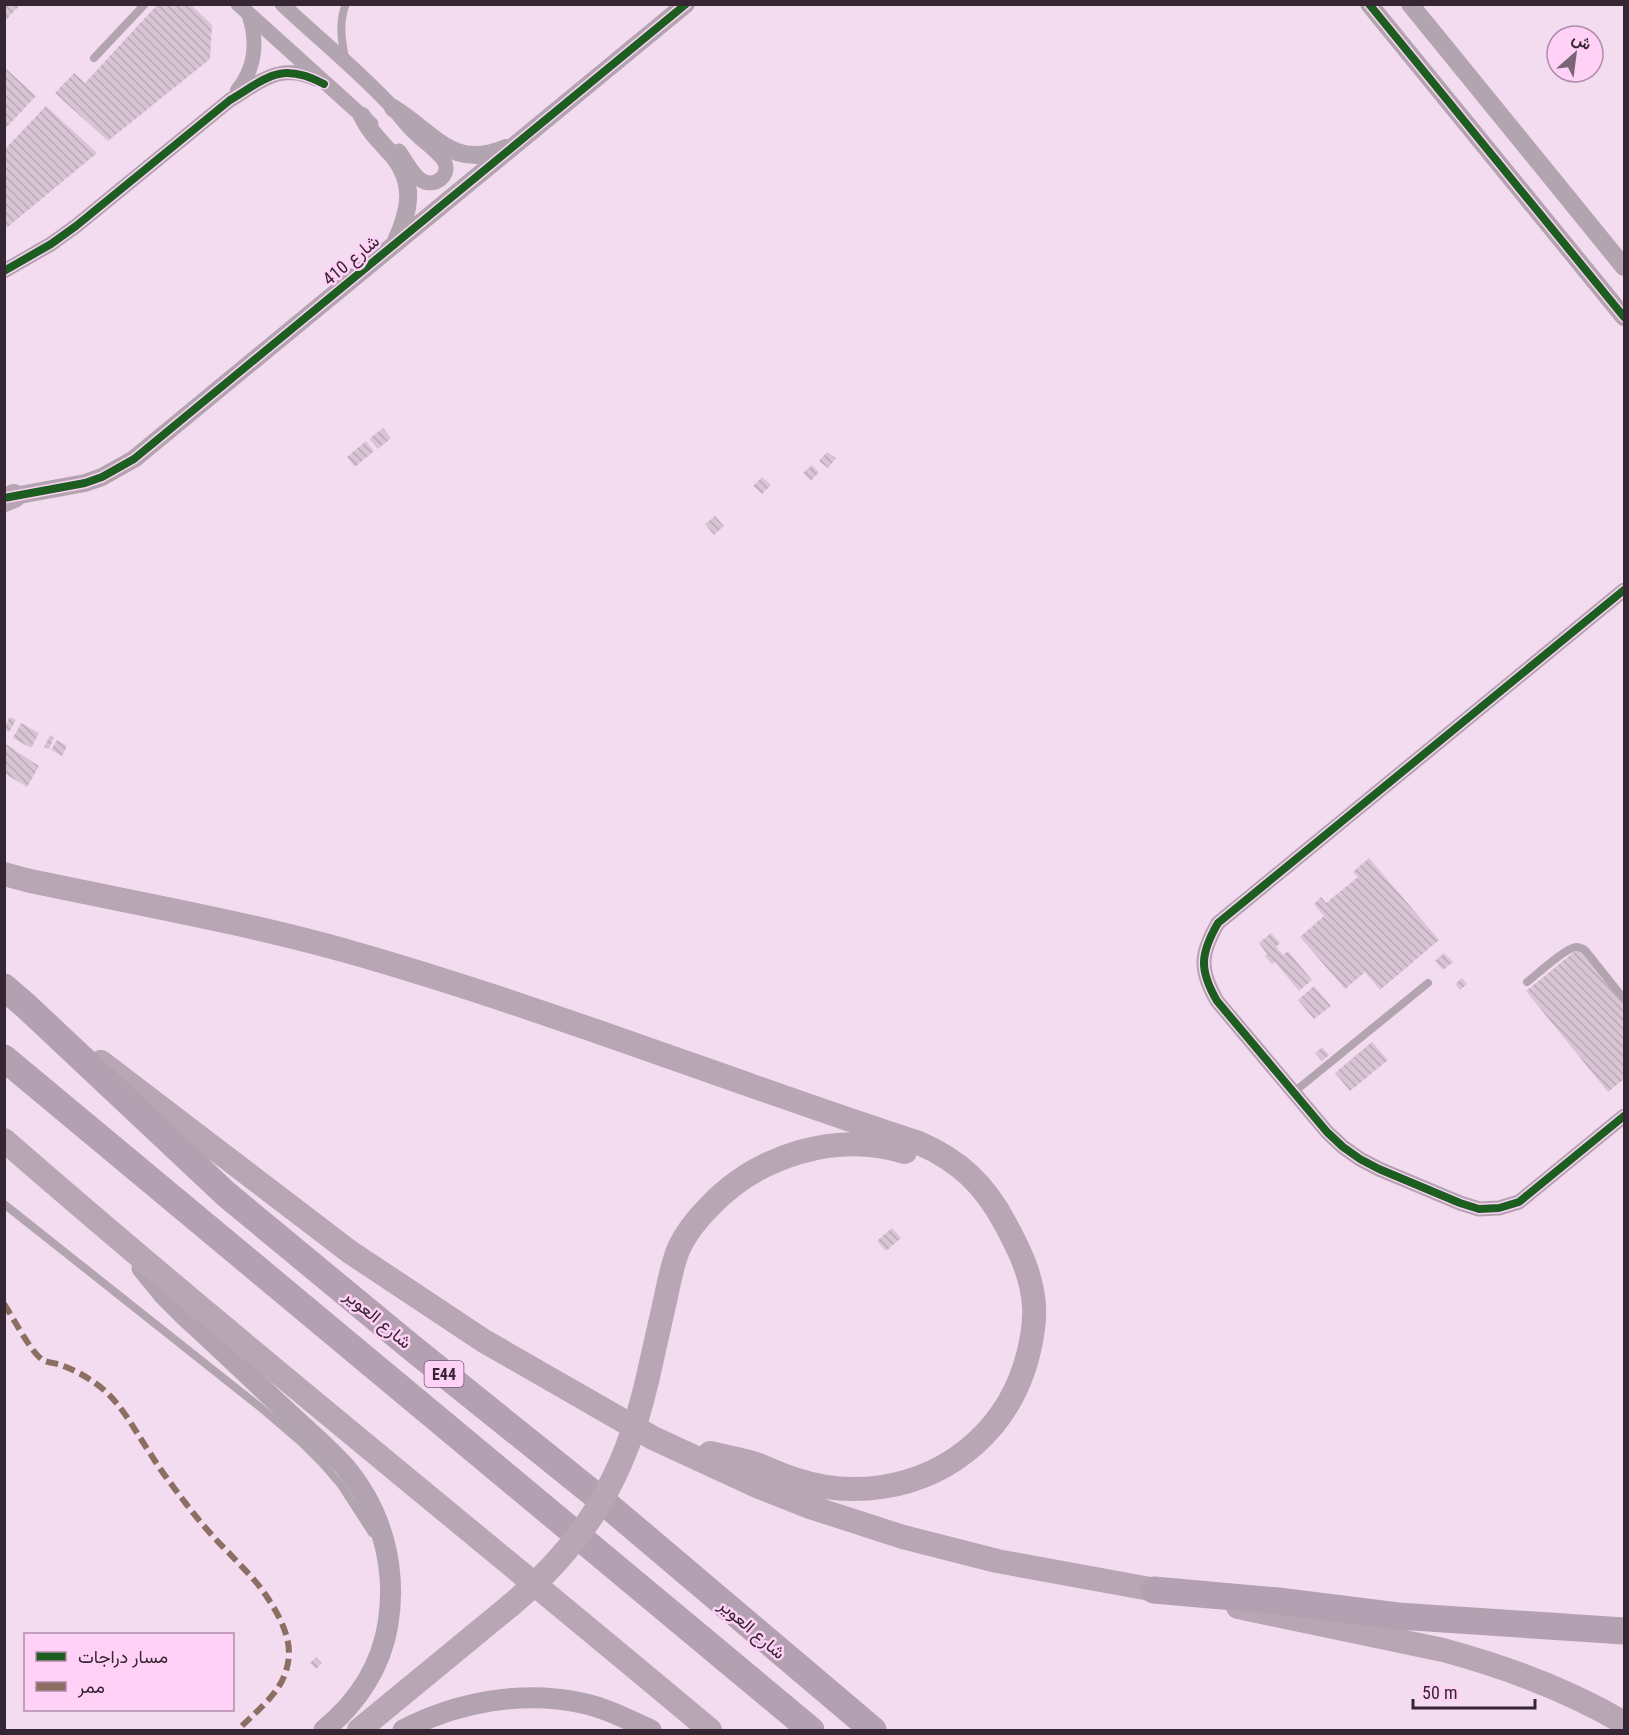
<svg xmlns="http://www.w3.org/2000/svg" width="1629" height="1735" viewBox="0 0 1629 1735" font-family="'Roboto Condensed',Vazirmatn,sans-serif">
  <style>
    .building { fill: url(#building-back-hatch) }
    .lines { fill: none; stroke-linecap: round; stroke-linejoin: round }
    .service { stroke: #b3a5b0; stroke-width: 8 }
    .minor { stroke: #b3a5b0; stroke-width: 15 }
    .tertiary { stroke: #b3a5b0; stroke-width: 18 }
    .secondary { stroke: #b3a3b0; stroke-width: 21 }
    .primary { stroke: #b8a6b4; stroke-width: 24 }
    .motorway { stroke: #b3a0b0; stroke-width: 27 }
    .primary-bridge { stroke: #b8a6b4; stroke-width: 24 }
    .quiet { stroke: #8d6e63; stroke-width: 6; stroke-dasharray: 12 6; stroke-linecap: butt }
    .cycleway-casing { stroke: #ffd1f7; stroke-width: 11 }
    .cycleway { stroke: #1b5e20; stroke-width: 8 }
    .labels { text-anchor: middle; stroke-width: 5; stroke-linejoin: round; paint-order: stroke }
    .shield { fill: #ffd1f7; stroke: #72596e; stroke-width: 1.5 }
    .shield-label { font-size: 16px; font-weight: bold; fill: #362533 }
    .street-label { font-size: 18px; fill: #362533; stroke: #ffd1f7 }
  </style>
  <defs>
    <pattern id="building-back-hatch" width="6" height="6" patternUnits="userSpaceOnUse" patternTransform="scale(1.5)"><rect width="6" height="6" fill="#d8c4d4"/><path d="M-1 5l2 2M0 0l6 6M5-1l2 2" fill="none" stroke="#baa8b6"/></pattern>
  </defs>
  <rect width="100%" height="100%" fill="#f4dcf0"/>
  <path class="building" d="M4,4H21L4,22Z
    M158,4H190L212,25L210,59L108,141L55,93L74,73L85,83Z
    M4,67L36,96L4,130Z
    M46,106L97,153L4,230V150Z
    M383,428L391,438L378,449L369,439Z
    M366,441L374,451L355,467L347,457Z
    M827,452L836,458L828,468L819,461Z
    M812,465L819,472L811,481L803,473Z
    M762,477L771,485L762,494L753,486Z
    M715,516L724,526L714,535L705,524Z
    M10,717L16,720L9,732L4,730V727Z
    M21,723L39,733L31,748L13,738Z
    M50,735L54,738L49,749L44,747Z
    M57,740L67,746L62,756L51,750Z
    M4,743L39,766L27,787L4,773Z
    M1369,858L1439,940L1380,990L1365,972L1345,989L1300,937L1324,916L1314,904L1321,897L1326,903L1358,877L1353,872Z
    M1271,933L1280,943L1276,947L1283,955L1288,951L1312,980L1299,991L1275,962L1272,964L1265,956L1267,954L1259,943Z
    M1579,948L1624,1004V1079L1608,1092L1526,991Z
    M1444,953L1453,962L1443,970L1435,961Z
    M1462,978L1467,984L1460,990L1455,984Z
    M1314,986L1331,1006L1314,1019L1298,1000Z
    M1372,1042L1388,1060L1350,1091L1335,1073Z
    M1322,1047L1329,1055L1322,1061L1315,1053Z
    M892,1228L901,1238L886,1251L877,1241Z
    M316,1657L322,1663L316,1669L310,1663Z"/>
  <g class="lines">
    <path class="service" d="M94,58L145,4
      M345,59C342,40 338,23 346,4
      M1527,982C1536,975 1567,947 1576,947C1579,947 1582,948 1585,950L1624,999
      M1294,1092L1428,983
      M4,1204L260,1407L302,1443L322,1463L341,1485L372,1533"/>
    <path class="minor" d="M238,4L371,124
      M282,4C319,39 359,71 393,108C400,116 406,125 414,132C422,141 438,151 444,161C452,175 434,189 421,180C412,174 406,160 399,151
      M237,91C255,69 258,42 249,15
      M4,271L51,244L76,226L230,100C260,82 280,62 316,79
      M1624,590L1218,923C1200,954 1199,970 1217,1001L1327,1132L1343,1147L1360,1159L1379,1169L1460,1203L1479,1209L1499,1208L1519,1202L1624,1116"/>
    <path class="tertiary" d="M1369,4L1624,317
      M1410,4L1624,267
      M393,108C434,133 452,171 506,148
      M362,116C370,133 382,143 394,157C416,185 409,212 396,241
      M14,496L85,483L102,477L134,459L686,4"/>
    <path class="secondary" d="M142,1268L164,1295L186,1317C219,1347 250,1377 282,1407C303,1427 326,1446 345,1467C382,1511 397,1567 388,1624C381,1667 357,1703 324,1730
      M403,1730C457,1702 522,1690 582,1703C606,1708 629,1720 651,1730"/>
    <path class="primary" d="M4,500L14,496
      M4,874L26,880C134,903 244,922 350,952C543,1007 729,1081 919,1143C960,1161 985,1185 1006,1225C1020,1251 1032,1276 1034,1306C1035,1322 1032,1339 1028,1355C1010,1426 954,1476 882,1487C854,1491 824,1489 797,1480C784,1476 771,1470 759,1465C743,1459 726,1457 710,1453
      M101,1062L350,1252L484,1341L653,1438L757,1486L810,1507L903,1537L997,1561L1172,1593
      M4,1140C236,1342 475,1533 710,1730
      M647,1381C653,1354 659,1327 665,1301C669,1283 672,1264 679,1248C686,1233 697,1219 709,1207C758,1155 836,1131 905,1152
      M1238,1607L1443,1650C1506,1667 1568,1690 1624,1723
      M359,1730L511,1605"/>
    <path class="motorway" d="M4,987L26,1006L226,1194L411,1347L605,1503L873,1730
      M4,1058L811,1730
      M1154,1590L1278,1601L1398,1616L1624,1631"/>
    <path class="primary-bridge" d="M511,1605C586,1542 625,1476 647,1381"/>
    <path class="quiet" d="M4,1304C13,1317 31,1353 43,1360C48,1363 56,1363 61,1365C77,1371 91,1379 104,1390C124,1408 135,1431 150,1453C161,1471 174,1488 187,1505C200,1522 214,1538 229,1553C241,1566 255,1579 265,1594C276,1610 289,1632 289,1653C288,1689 261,1706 238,1730"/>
    <g class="cycleway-casing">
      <path id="cycleway" d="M1369,4L1624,317
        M4,271L51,244L76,226L230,100C267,78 280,61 324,84
        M4,498L85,483L102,477L134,459L686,4
        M1624,590L1218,923C1200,954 1199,970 1217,1001L1327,1132L1343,1147L1360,1159L1379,1169L1460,1203L1479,1209L1499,1208L1519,1202L1624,1116"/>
    </g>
    <use href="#cycleway" class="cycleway"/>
  </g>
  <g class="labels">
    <rect class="shield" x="424.5" y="1361" width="39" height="26" rx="4.5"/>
    <g class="shield-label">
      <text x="444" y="1380">E44</text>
    </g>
    <g class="street-label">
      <text transform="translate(351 260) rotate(-40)" y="6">شارع 410</text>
      <text transform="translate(378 1319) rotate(40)" y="6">شارع العوير</text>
      <text transform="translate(752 1629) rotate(41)" y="6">شارع العوير</text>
    </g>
  </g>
  <rect width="1629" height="1735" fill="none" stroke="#362533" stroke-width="12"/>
  <rect x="24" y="1633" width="210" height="78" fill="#ffd1f7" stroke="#af8ca9" stroke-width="1.5"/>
  <rect x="36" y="1652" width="30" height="9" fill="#1b5e20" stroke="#af8ca9" stroke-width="1.5"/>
  <text x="78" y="1663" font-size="18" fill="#362533">مسار دراجات</text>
  <rect x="36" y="1682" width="30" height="9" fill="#8d6e63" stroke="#af8ca9" stroke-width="1.5"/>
  <text x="78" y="1693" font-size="18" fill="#362533">ممر</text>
  <g transform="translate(1575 54) rotate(28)"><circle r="28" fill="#ffd1f7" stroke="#af8ca9" stroke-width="1.5"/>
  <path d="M0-4.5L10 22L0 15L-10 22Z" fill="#786575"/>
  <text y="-9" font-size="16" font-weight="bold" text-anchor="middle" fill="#362533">ش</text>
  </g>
  <path d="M1413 1699v9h122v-9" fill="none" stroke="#362533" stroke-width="3"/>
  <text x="1422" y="1699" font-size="18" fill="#362533" stroke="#ffd1f7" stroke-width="4.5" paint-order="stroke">50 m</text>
</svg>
